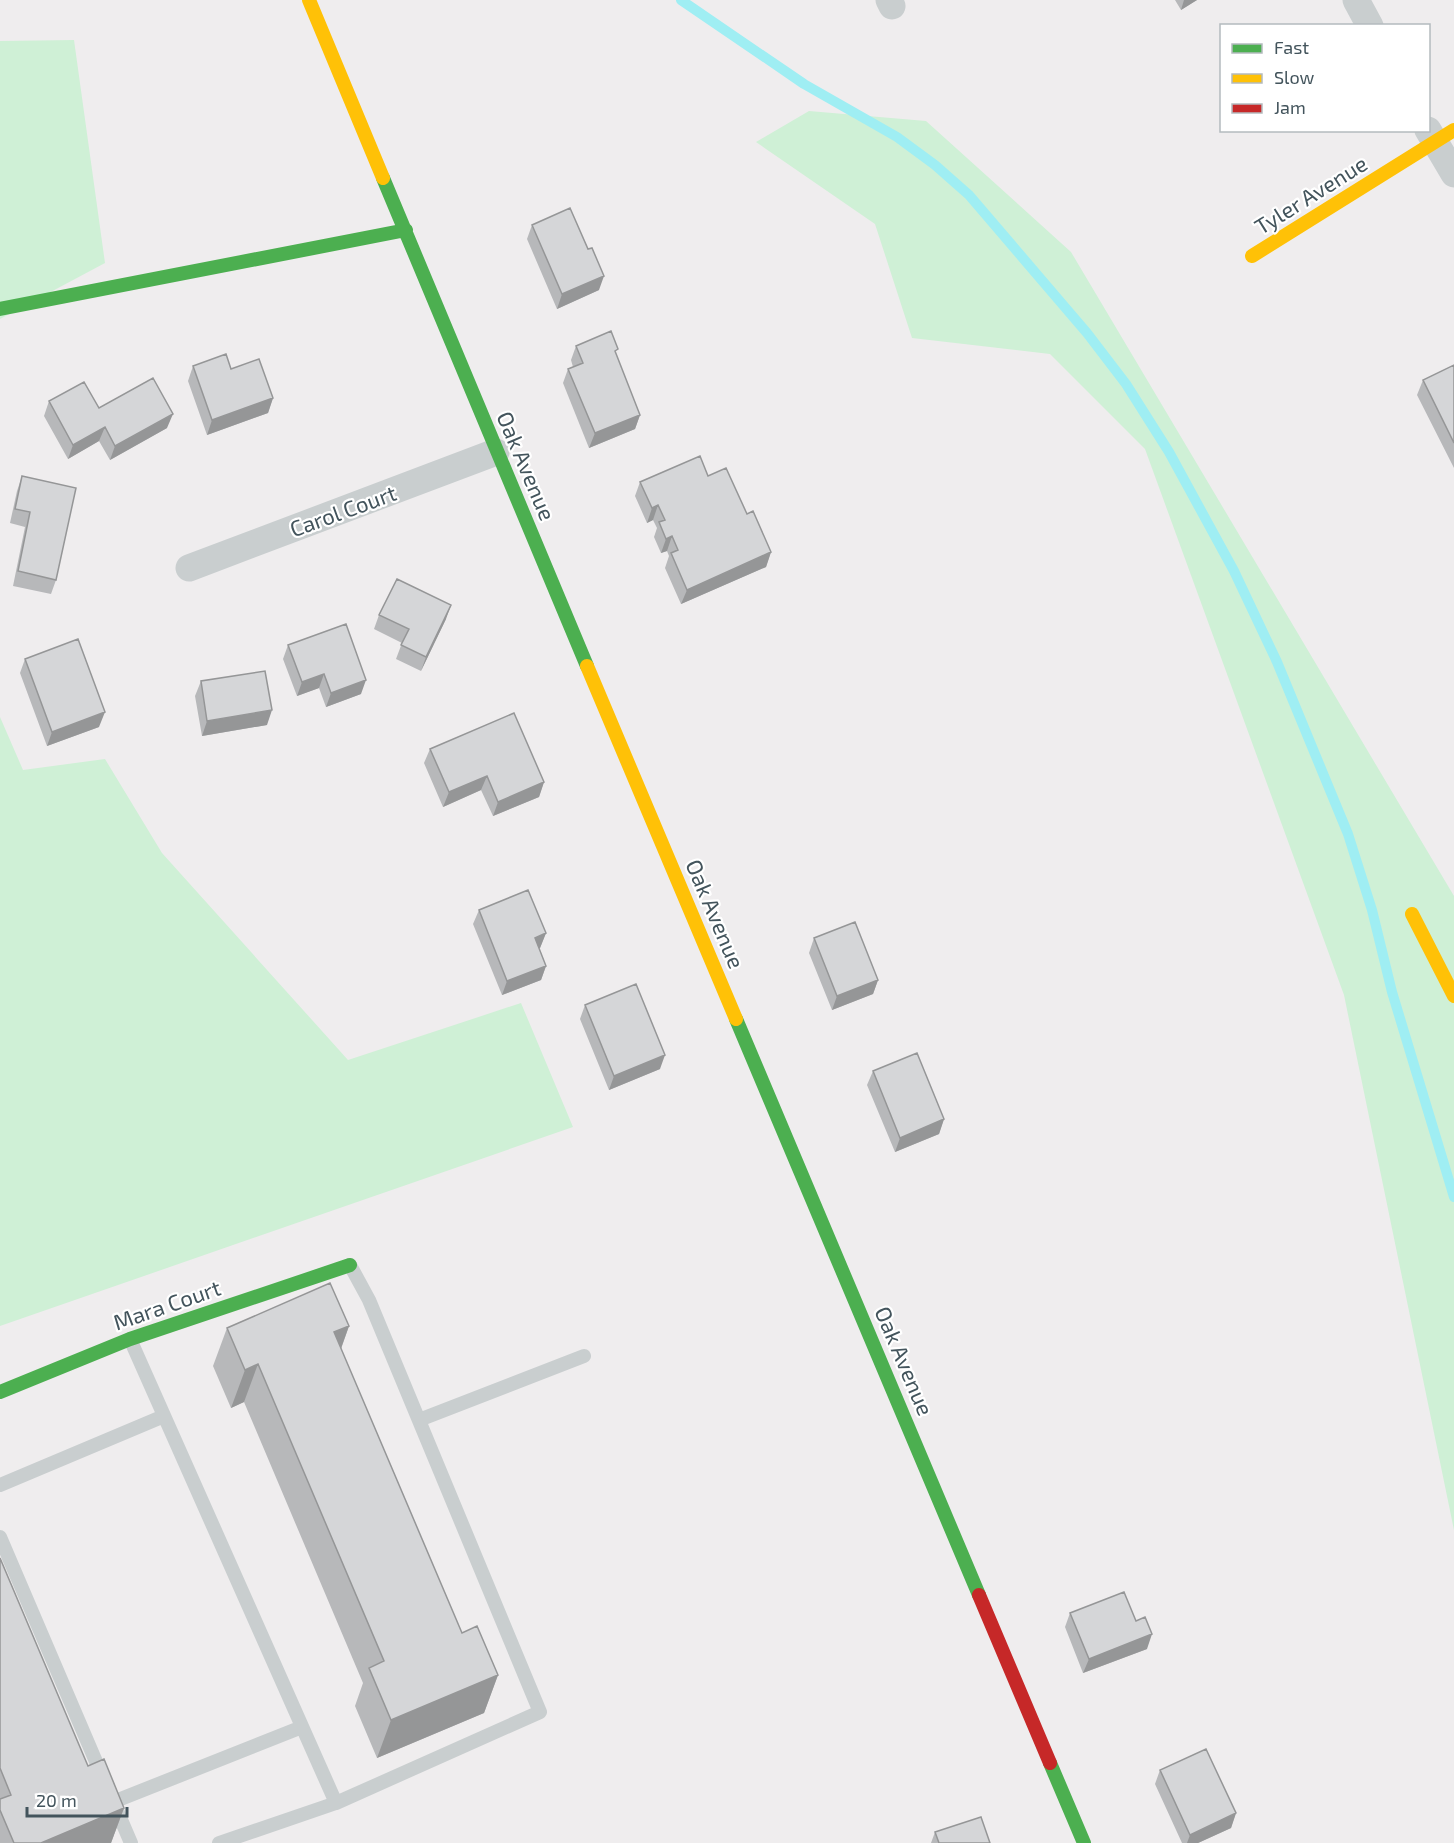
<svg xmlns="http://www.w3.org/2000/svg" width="1454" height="1843" viewBox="0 0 1454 1843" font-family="'Exo 2',sans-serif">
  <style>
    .green { fill: #cff0d6 }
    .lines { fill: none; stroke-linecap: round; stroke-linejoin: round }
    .stream { stroke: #9feef3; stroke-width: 10 }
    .lane { stroke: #c9cecf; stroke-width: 14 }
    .street { stroke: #c9cecf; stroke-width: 27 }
    .fast { stroke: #4caf50; stroke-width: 14 }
    .slow { stroke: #ffc107; stroke-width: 14 }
    .jam { stroke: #c62828; stroke-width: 14 }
    .wall { fill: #b7b8ba }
    .shaded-wall { fill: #959697 }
    .building { fill: #d5d6d8; stroke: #959697; stroke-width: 1.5 }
    .labels { text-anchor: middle; stroke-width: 4.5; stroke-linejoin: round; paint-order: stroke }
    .street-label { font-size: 22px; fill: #43545c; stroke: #fff }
  </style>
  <rect width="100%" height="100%" fill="#efedee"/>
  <path class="green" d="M74,40L105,263L0,319V41Z
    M809,111L926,121L1071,252L1454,896V1530L1344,995L1145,449L1050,354L912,338L875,224L756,142Z
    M0,717L23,770L105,759L162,853L348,1060L521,1003L573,1127L0,1326Z"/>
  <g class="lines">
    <path class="stream" d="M681,0L804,84L897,137L935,165L969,195L1087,333L1126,384L1169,452L1234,571L1277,662L1348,834L1372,910L1392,992L1454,1197"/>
    <path class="lane" d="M130,1339L336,1803
      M419,1420L584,1356
      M0,1485L164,1416
      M0,1537L103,1778
      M113,1801L131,1843
      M113,1802L302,1727
      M219,1843L336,1803L540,1712L369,1300L350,1265"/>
    <path class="street" d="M889,0L892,6
      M1356,0L1370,26
      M1428,130L1454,174
      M189,568L496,452"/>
    <path class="fast" d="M383,178L587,666
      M0,309L406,230
      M736,1019L979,1595
      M0,1392L130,1339L350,1265
      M1050,1763L1084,1843"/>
    <path class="slow" d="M309,0L383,178
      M1252,256L1454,130
      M587,666L736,1019
      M1412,914L1454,996"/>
    <path class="jam" d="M979,1595L1050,1763"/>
  </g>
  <path class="wall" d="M1175,0H1197L1181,10Z
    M532,225L588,249L599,290L557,309L527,239Z
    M576,346L616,355L640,415L635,429L589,448L563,383L568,369L573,367L571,360Z
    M1454,365V468L1417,395L1423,380Z
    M193,366L231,369L273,398L268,413L207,435L188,381Z
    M49,401L99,408L167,428L110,460L99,441L68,459L44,416Z
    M22,476L56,580L51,594L13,586L25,527L10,523L17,491Z
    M708,476L747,514L771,552L766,567L681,604L665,568L669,556L667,551L661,553L654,537L657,528L653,520L647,523L635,496L640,482Z
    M379,615L446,619L421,671L396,659L402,643L374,629Z
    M288,645L361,694L326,707L319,688L297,696L283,659Z
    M25,659L99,727L47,746L20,673Z
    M201,681L267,725L202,736L195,696Z
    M430,749L544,782L539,797L493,816L481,790L443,807L424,763Z
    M479,910L546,933L540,948H539L546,966L541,980L502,995L473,924Z
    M814,938L878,980L873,994L832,1010L809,953Z
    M585,1005L660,1069L609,1090L580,1019Z
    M873,1071L944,1119L939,1134L895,1152L867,1085Z
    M349,1326L341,1349L462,1633L498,1675L484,1713L377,1758L355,1706L363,1683L244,1402L231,1408L213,1366L227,1328Z
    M0,1558L88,1766L124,1808L111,1843H0Z
    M1070,1613L1136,1621L1147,1649L1083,1673L1065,1627Z
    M1160,1770L1236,1813L1231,1828L1198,1843H1182L1155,1784Z
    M935,1832L990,1843H931Z"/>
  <path class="shaded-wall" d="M1184,0H1197L1181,10Z
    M604,276L599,290L557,309L562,294Z
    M273,398L268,413L207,435L212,420Z
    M173,414L167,428L110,460L115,446Z
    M640,415L635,429L589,448L595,433Z
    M105,427L99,441L68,459L73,445Z
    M658,505L653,520L647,523L652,508Z
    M672,536L667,551L661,553L666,539Z
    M771,552L766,567L681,604L687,590Z
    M451,605L446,619L421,671L426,657Z
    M324,674L319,688L297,696L302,682Z
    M366,680L361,694L326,707L331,693Z
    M272,710L267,725L202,736L207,721Z
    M105,712L99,727L47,746L52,732Z
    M487,776L481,790L443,807L449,792Z
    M544,782L539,797L493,816L498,802Z
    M546,933L540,948L529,952L535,938Z
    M546,966L541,980L502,995L507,981Z
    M878,980L873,994L832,1010L837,996Z
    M665,1055L660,1069L609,1090L614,1076Z
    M944,1119L939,1134L895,1152L900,1138Z
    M349,1326L335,1365L334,1332Z
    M258,1364L244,1402L231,1408L245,1370Z
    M1152,1634L1147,1649L1083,1673L1089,1659Z
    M498,1675L484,1713L377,1758L391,1720Z
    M124,1808L111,1843H41Z
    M1236,1813L1231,1828L1198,1843H1187L1190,1835Z"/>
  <path class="building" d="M570,208L588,249L592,248L604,276L562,294L532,225Z
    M611,331L618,349L615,351L640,415L595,433L568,369L583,363L576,346Z
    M226,354L231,369L259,359L273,398L212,420L193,366Z
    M1454,365V443L1423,380Z
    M153,378L173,414L115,446L105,427L73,445L49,401L84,382L99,408Z
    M700,456L708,476L726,468L747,514L753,511L771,552L687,590L671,553L678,550L672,536L666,539L659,522L665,520L658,505L652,508L640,482Z
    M22,476L76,488L56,580L18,571L30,512L15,509Z
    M397,579L451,605L426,657L401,645L409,629L379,615Z
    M346,624L366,680L331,693L324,674L302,682L288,645Z
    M78,639L105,712L52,732L25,659Z
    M265,671L272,710L207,721L201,681Z
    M514,713L544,782L498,802L487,776L449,792L430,749Z
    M528,890L546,933L535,938L546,966L507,981L479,910Z
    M855,922L878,980L837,996L814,938Z
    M636,984L665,1055L614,1076L585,1005Z
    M917,1053L944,1119L900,1138L873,1071Z
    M330,1283L349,1326L334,1332L462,1633L477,1626L498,1675L391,1720L369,1668L384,1661L258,1364L245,1370L227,1328Z
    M0,1558L88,1766L104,1759L124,1808L41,1843H14L0,1810V1799L11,1795L0,1768Z
    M1124,1592L1136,1621L1145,1617L1152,1634L1089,1659L1070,1613Z
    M1206,1749L1236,1813L1190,1835L1160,1770Z
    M981,1817L990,1843H939L935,1832Z"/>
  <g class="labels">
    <g class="street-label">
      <text transform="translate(1311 195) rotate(-32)" y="8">Tyler Avenue</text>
      <text transform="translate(526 466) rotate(67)" y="8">Oak Avenue</text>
      <text transform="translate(343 511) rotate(-20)" y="8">Carol Court</text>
      <text transform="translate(715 914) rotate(67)" y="8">Oak Avenue</text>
      <text transform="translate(167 1305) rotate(-19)" y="8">Mara Court</text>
      <text transform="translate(904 1361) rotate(67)" y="8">Oak Avenue</text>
    </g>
  </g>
  <rect x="1220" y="24" width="210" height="108" fill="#ffffff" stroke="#b4bbbe" stroke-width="1.5"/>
  <rect x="1232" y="44" width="30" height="9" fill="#4caf50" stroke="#b4bbbe" stroke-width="1.5"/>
  <text x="1274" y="54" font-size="18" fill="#43545c">Fast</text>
  <rect x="1232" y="74" width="30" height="9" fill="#ffc107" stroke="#b4bbbe" stroke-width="1.5"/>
  <text x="1274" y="84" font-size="18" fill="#43545c">Slow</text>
  <rect x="1232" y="104" width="30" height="9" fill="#c62828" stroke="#b4bbbe" stroke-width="1.5"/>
  <text x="1274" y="114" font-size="18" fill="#43545c">Jam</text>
  <path d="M27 1807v9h100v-9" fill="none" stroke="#43545c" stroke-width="3"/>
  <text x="36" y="1807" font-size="18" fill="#43545c" stroke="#ffffff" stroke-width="4.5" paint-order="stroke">20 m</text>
</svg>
